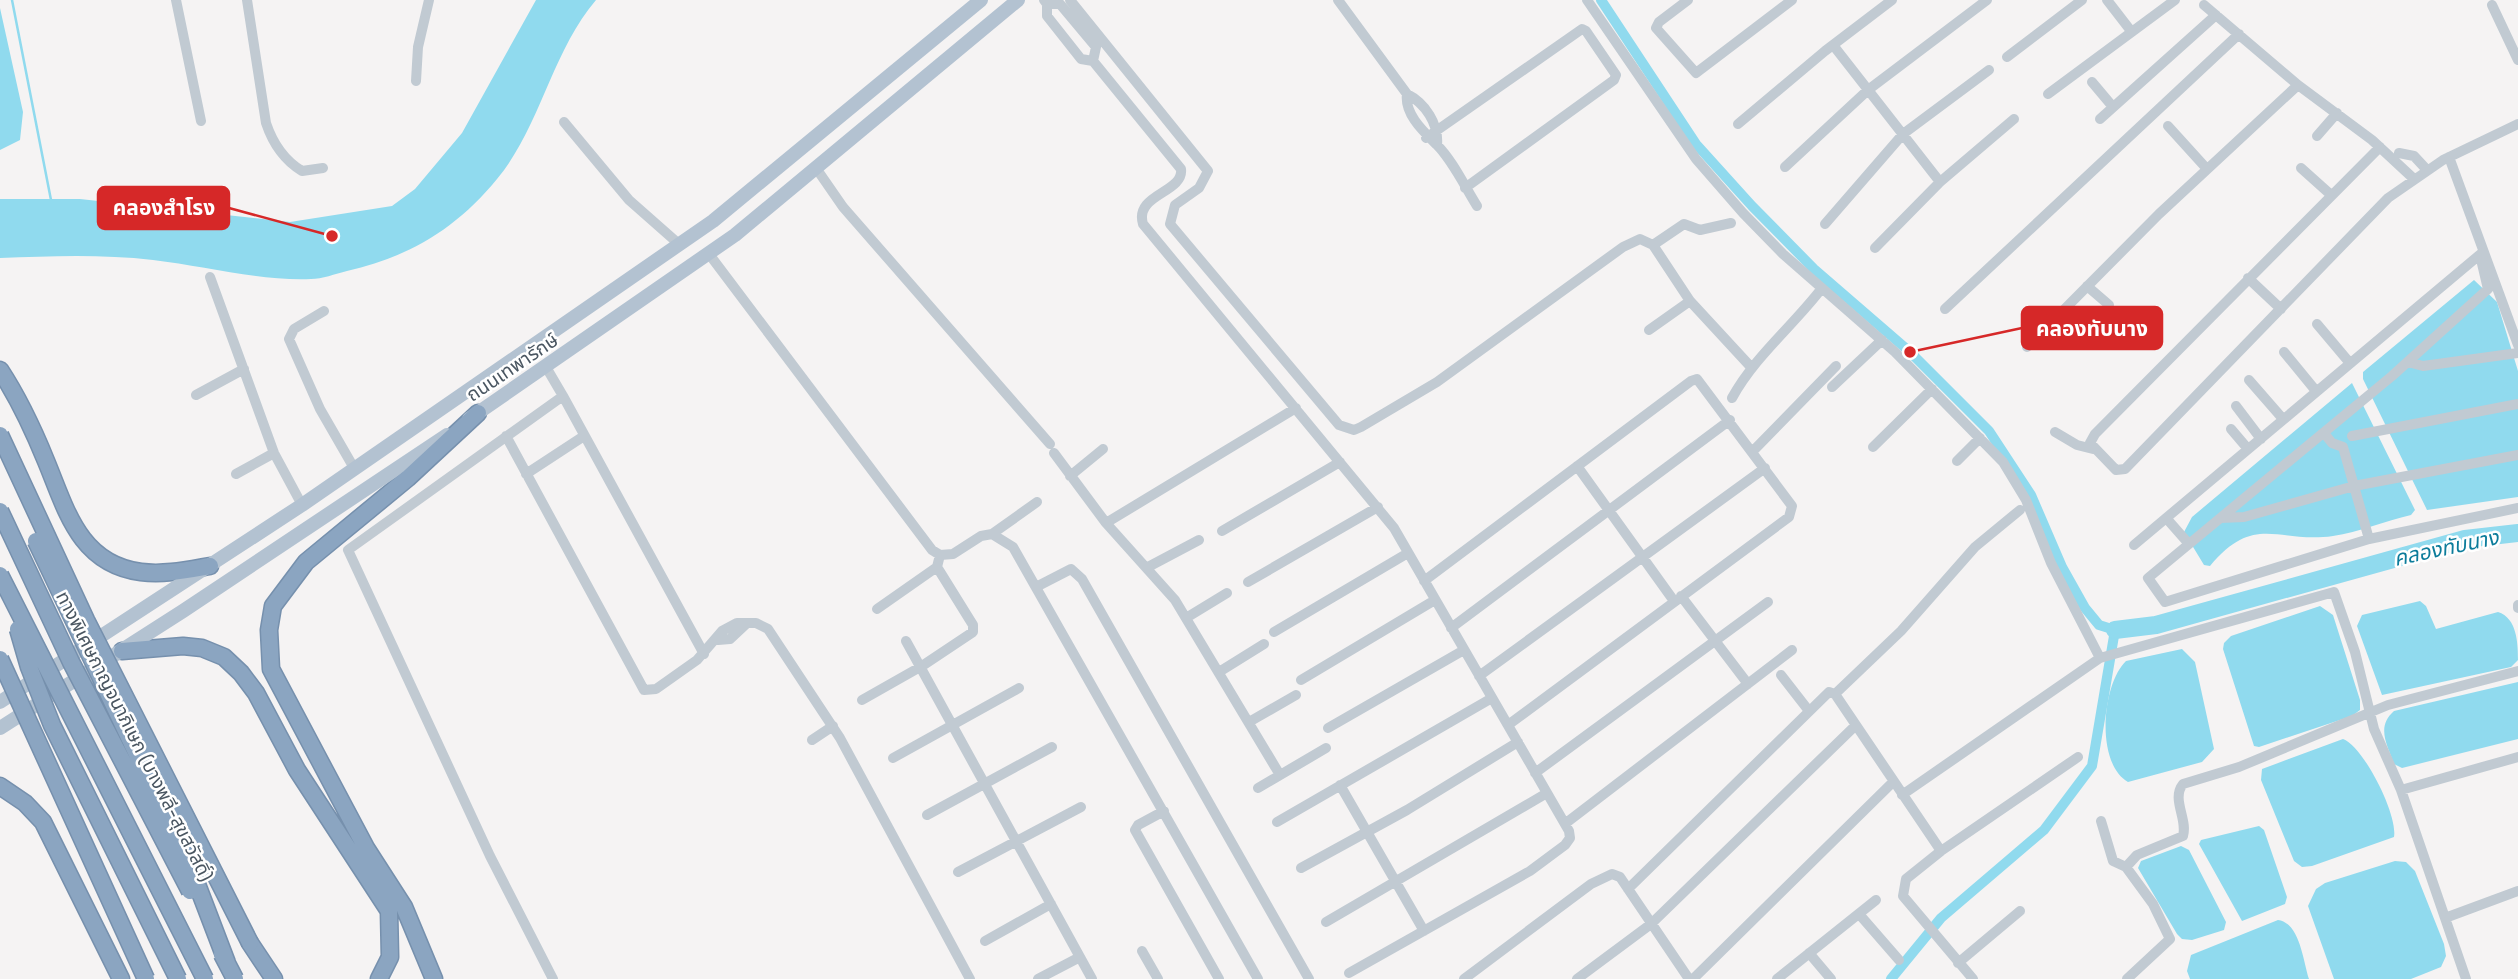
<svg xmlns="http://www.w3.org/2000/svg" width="2518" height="979" viewBox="0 0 2518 979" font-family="Rubik,'Noto Sans Thai',sans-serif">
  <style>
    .water { fill: #90daee }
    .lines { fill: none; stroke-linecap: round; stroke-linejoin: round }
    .stream { stroke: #90daee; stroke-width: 2.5 }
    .canal { stroke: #90daee; stroke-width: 10 }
    .river { stroke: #90daee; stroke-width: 18 }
    .highway-casing { stroke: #7690ad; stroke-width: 19 }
    .minor { stroke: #c1cad2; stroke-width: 10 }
    .major { stroke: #b3c2d1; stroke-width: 14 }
    .highway { stroke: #8ba5c1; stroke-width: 16 }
    .highway-bridge-casing { stroke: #7690ad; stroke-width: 19; stroke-linecap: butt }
    .highway-bridge { stroke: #8ba5c1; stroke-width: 16 }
    .labels { text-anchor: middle; stroke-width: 5; stroke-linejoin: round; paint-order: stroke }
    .street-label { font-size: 19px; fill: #4a5661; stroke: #fff }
    .water-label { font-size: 21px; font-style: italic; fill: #0c7c9b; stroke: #fff }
    .leader { fill: none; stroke: #d62828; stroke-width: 2.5 }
    .callout-dot { fill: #d62828; stroke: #fff; stroke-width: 2.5 }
    .callout { fill: #d62828; stroke: #d62828; stroke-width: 2.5 }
    .callout-label { font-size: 21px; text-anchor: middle; font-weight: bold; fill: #fff }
  </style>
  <rect width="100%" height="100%" fill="#f5f3f3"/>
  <path class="water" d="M536,0H596C551,53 541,126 497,179C456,229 409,257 347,271C335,274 322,279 311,279C258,281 205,266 153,260C102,254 51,256 0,258V199H80L290,222L392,206L415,189L462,133Z
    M0,8L23,112L20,140L0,150Z
    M2474,280L2497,302L2518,371V497L2427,510L2363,379V372Z
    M2352,383L2415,510L2411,515C2385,521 2359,532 2333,536C2278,544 2255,512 2210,566L2204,565L2184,532L2192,517Z
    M2420,601L2426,606L2436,629L2498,612C2517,618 2518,643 2518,660L2511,667L2382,695L2357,626L2362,615Z
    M2320,606L2333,615L2360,700V710L2352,716L2259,747L2254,746L2223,649L2224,643L2231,636Z
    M2182,649L2195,662L2214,749L2202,762L2128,782C2095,763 2102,684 2126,661Z
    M2518,682V739L2402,768L2394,764C2387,744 2376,727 2394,711Z
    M2343,739C2364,747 2398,815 2394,837L2312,866L2302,867L2294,861L2261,780L2262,769Z
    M2259,826L2264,830L2287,897L2285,904L2242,921L2199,844L2201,840Z
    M2181,846L2189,850L2226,922L2224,930L2192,940L2182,939L2177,934L2138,868L2141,861Z
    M2395,861L2406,862L2415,871L2444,944L2446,956L2441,967L2411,979H2334L2308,906L2316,889L2325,883Z
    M2278,920C2300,923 2303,961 2309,979H2190L2187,971L2191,955Z"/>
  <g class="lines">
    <path class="stream" d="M12,0L51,200"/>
    <path class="canal" d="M1601,0L1696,144L1752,206L1814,269L1910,352L1989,431L2031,495L2062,567L2085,608L2099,625L2115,630L2092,766L2044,830L1941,918L1891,979"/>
    <path class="river" d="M2115,630L2156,625L2465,539L2518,533"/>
    <g class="highway-casing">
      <path id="highway" d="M0,370C19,399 33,429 46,461C66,509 79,564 141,572C164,575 187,570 210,566
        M122,651L183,646L202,648L224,657L241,673L256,693L297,770L389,911L390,957L379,979
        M0,786L25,803L43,822L121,979
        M250,943L274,979
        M434,979L404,907L366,848L271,669L269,630L273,606L306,562L408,478L478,413"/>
    </g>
    <path class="minor" d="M176,0L201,121
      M247,0L266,123C273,144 284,160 302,171L323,168
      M1044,0L1047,4V16L1081,59L1093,61L1181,169C1184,193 1134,194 1143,224L1394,528L1569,831L1570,838L1565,845L1530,871L1349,973
      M1070,0L1208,171L1199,188L1175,205L1170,224L1339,425L1354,430L1361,427L1437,382L1623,247L1640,239L1653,245L1690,301L1750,366
      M1338,0L1407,94C1425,103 1439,124 1437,145
      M1587,0L1696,159L1743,213L1783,254L1895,352L2003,462L2026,500L2051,563L2100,658
      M1688,0L1659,22L1656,28L1696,73L1792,0
      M2107,0L2131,31
      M1047,4H1060L1096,47L1093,61
      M2204,5L2298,85L2372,140L2414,179
      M2492,5L2518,60
      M1833,45L1940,182
      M2007,57L2082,0
      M416,81L418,47L429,0
      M2092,82L2113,107
      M1407,94C1404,114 1424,132 1437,145C1453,161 1465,187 1477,206
      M2048,94L2175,0
      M2100,119L2216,15
      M564,122L629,200L680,245
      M1738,124L1825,51L1892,0
      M2168,126L2207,169
      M2317,136L2337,113
      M1426,138L1582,29L1586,31L1616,75L1614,80L1465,188
      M2380,147L2095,434L2090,443L2116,470L2125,469L2388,198L2443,160L2518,124
      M2399,153L2414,156L2427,170
      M2449,157L2518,345
      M1785,167L1868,90L1987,0
      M816,168L843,207L1050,444
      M2301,168L2330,194
      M1825,224L1903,134L1989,70
      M1653,245L1684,224L1700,230L1731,223
      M1875,248L1940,182L2014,119
      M709,254L932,550L940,555L953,554L981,536L992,534L1037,502
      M210,277L274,453L302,505
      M2248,278L2281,309
      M2087,286L2109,305
      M1945,309L2239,34
      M324,311L294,329L289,339L320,409L354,468
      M2050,324L2098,339
      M2317,324L2349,362
      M1649,330L1690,301
      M2027,347L2159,214L2298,85
      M2284,352L2316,391
      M2408,362L2423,366L2518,353
      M546,367L563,396L348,550L490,856L553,979
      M2249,380L2283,419
      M1832,387L1882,340
      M196,395L244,369
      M563,396L704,654
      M1732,398C1755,356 1793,326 1822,288
      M2236,406L2261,439
      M2231,429L2248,449
      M2055,432L2077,445L2093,449
      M2324,433L2332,443L2343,447L2369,539
      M506,436L644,690L656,689L697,660L722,631L737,623H756L768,629L840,738L970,979
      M2352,436L2518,404
      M1873,447L1932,389
      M1753,451L1836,366
      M1054,453L1106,523L1175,600L1280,775
      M1957,461L1980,438
      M1577,466L1674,601
      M236,474L274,453
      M526,474L584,436
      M1070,476L1103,449
      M2221,518L2244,517L2354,486L2518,455
      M2167,519L2189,544L2392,376L2488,289L2480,255
      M1106,523L1296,408
      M1222,531L1340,462
      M992,534L1013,547L1258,979
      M2189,544L2148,578L2165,602L2369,539L2518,508
      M2134,545L2483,252
      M1148,567L1199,540
      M1424,581L1691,381L1697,379L1792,506L1789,517L1508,725
      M1248,582L1378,507
      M1036,587L1071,569L1082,579L1309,979
      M1681,596L1748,684
      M2518,605V608
      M877,609L937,567
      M1186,618L1227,593
      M1451,628L1730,420
      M1274,632L1408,553
      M718,640L730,639L746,624
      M906,641L1092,979
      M1219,672L1264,644
      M1781,675L1809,711
      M1479,676L1765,468
      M1301,680L1435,600
      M1835,694L1901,631L1975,547L2020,510
      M862,700L922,666L973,632V625L937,567L940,555
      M1249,722L1296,695
      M1328,728L1464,650
      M812,740L833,726
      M893,758L1019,688
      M1535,773L1768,602
      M1340,785L1424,931
      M1258,788L1326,748
      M2401,790L2518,757
      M1902,795L2100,658L2334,592L2355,652L2374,729L2401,790L2466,979
      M1164,811L1138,825L1135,830L1219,979
      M927,815L1052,747
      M2101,821L2113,861L2126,867
      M1277,822L1492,698
      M1566,823L1792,650
      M1301,868L1407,810L1518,742
      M958,872L1081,807
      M1628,889L1829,692L1835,694L1941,851
      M1859,914L1899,960
      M2445,918L2518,891
      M1326,922L1547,793
      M985,941L1051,904
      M1142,951L1158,979
      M1809,953L1831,979
      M1958,963L2020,911
      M1038,979L1080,957
      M1464,979L1591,884L1612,874L1620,877L1689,979
      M1577,979L1651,924L1855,726
      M1693,979L1892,783
      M1777,979L1876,900
      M1973,979L1903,896L1906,879L1941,851L2078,757
      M2127,979L2170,939L2153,904L2126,867L2137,855L2183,836C2188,819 2171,799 2183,784L2239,767L2388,705L2518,671"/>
    <path class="major" d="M469,419L735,235L1018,0
      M0,702L302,505L713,221L981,0
      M0,728L183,611L447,435"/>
    <use href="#highway" class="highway"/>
    <g class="highway-bridge-casing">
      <path id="highway-bridge" d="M0,435L86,620L250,943
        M0,511L71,662L190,891
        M36,541L190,866L227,963
        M0,575L205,979
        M18,629L29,667L52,725L178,979
        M0,659L146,979
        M222,954L235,979"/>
    </g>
    <use href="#highway-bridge" class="highway-bridge"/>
  </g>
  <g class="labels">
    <g class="street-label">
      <text transform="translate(512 367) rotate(-34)" y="7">ถนนเทพารักษ์</text>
      <text transform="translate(135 736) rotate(63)" y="7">ทางพิเศษกาญจนาภิเษก (บางพลี-สุขสวัสดิ์)</text>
    </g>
    <g class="water-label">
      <text transform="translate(2446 548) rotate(-12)" y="7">คลองทับนาง</text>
    </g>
  </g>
  <path class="leader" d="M332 236L229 208M1910 352L2022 328"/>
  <g class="callout-dot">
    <circle cx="332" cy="236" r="7"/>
    <circle cx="1910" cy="352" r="7"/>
  </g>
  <g class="callout">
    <rect x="98" y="187" width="131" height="42" rx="7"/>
    <rect x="2022" y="307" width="140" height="42" rx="7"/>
  </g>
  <g class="callout-label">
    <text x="164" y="215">คลองสำโรง</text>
    <text x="2092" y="336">คลองทับนาง</text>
  </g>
</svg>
